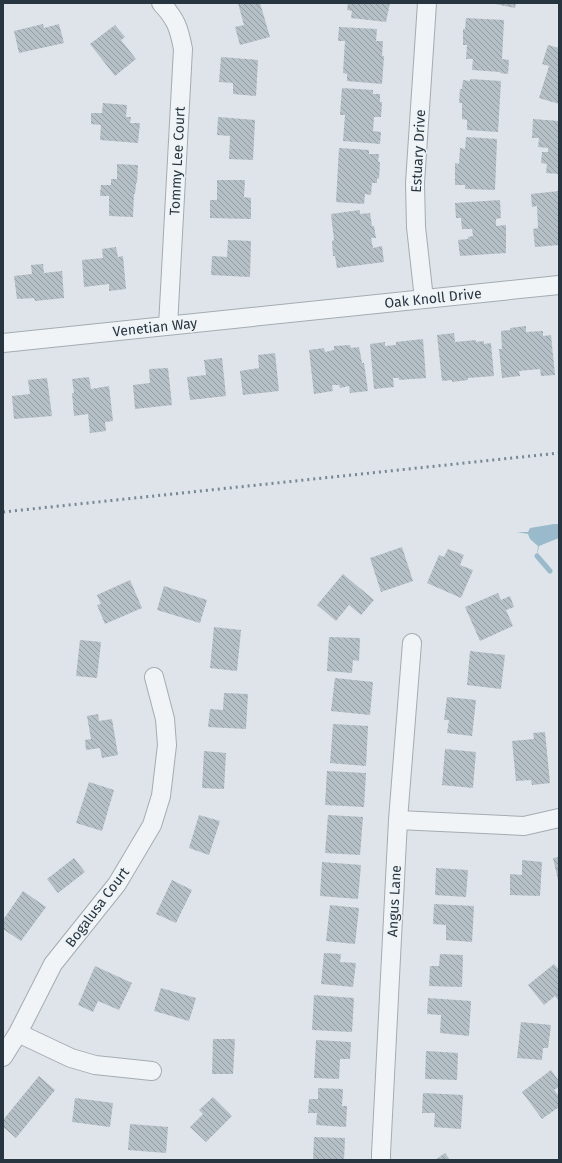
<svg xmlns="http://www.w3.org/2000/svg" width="562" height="1163" viewBox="0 0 562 1163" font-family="'Fira Sans',sans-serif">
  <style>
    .water { fill: #98baca }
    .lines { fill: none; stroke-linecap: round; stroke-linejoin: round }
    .stream { stroke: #98baca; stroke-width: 5 }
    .building { fill: url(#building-back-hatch) }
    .street-casing { stroke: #a3acb3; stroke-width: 20 }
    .street { stroke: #f1f4f7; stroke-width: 18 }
    .rail { stroke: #778793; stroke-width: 3; stroke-dasharray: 2 4; stroke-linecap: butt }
    .labels { text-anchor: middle; stroke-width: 3; stroke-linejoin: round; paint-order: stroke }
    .street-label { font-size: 14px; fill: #273540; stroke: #eef3f6 }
  </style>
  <defs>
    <pattern id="building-back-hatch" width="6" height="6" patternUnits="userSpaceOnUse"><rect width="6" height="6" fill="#b5bfc6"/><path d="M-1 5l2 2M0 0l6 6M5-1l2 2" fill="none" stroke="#939ca2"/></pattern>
  </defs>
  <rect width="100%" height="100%" fill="#dee4e9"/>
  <path class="water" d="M554,524H559V538L539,546L537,556L538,546L530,539L528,534L517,532H528L530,528Z"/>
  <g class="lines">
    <path class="stream" d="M537,556L550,571"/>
  </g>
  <path class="building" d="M238,3H260L270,37L240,45L235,27L244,25Z
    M348,3H390L386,22L351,18L352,11L347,10Z
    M491,3H516L515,8Z
    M466,18L504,20L502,59L509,60L508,74L500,73V72L472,70L473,59H466L467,45H463V29H465Z
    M43,24L44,28L59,24L64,43L19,53L14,31Z
    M115,25L125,37L121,40L136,59L115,76L90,44Z
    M339,27L377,29L376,41H383L382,56H384L382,84L347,81V74L343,73L345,41H338Z
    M548,45L559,48V104L539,98L549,66L542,64Z
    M221,57L258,60L256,96L233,94V83L219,82Z
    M470,79L501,81L498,132L467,130V120L462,119V103H459L460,89H462L463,80L470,81Z
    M342,88L373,90V94H380V102H382L381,117H374L373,131L381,132L380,144L343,141L345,115H340Z
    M103,103L127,105L126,117H131L130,123H140L138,143L100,140L101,125L91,124V113H102Z
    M218,117L255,120L253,160L229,159L230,136L217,135Z
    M533,119L559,121V174L546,173L547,164L541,163L542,152H548V148L538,147L539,138H532Z
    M466,137L497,139L495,190L465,189V185H455V163L459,164L460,148L465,149Z
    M339,148L369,150V154H379L378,162H380L379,179L377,178V183H372L371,195L365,194L364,204L336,202Z
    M117,164L138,165L137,183H136L135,194H134L133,217L109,216V196H100L101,185H111V179H117Z
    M217,180H245L244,197L251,198V219L210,218V200H217Z
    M559,191V245L535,247L533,229L538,228L537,206L532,207L531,194Z
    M500,200L501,218L496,219V226L506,225V253L460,256L458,240L468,239V237L473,236L472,229H462L461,218H456L455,203Z
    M360,210V214L370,213L372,226H374L376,238H371L373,248L382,246L384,262L337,268L335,256H333L332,241L334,240L331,214Z
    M228,240L251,241L250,277L211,275L212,256L227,257Z
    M116,247L118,257L123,256L126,289L109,291V284L84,287L82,260L103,258L102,249Z
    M43,264L44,273L62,271L64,298L35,301L34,298L17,299L14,276L32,274L31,265Z
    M526,326V332L543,331V336L551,335L555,375L541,376L540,369L519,371L520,376L502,378L499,349H502L501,331L510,330V328Z
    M454,333L455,342L476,340V342L484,341V344L491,343L494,376L468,378V380L452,382V380L442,381L437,335Z
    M423,339L426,378L399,380V378H393L394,387L374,389L370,344L385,342V346L396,345V342Z
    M350,345L351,348L359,347L362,363H364L368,391L350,393L349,386L340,388L339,385H332L333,391L314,394L309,350L324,348L325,352L334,350V346Z
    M275,353L279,391L243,395L240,371L259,368L258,355Z
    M222,358L226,396L190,400L187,377L206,375L204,360Z
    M168,368L172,405L135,409L133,385L150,383L149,369Z
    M89,377L91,389L109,386L113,421L105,422L106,431L90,433L88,414L74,416L72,393H74L72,379Z
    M47,378L52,416L14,419L12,396L30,394L28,380Z
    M402,547L413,581L381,592L370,558Z
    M448,549L464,555L460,565L473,570L461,598L427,583L439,555L444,557Z
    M343,574L374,600L361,615L349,605L336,621L317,605Z
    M130,580L142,608L105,624L97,605L101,604L97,595Z
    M164,586L207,600L200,623L157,610Z
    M498,593L501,600L510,596L514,607L506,610L513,626L480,641L465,607Z
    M214,627L241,630L237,671L210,668Z
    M329,637L360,638L359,661L353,660L352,673L327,671Z
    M80,640L101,642L97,678L76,676Z
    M470,651L505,655L501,689L467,685Z
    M335,678L373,682L370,715L331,711Z
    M224,693L248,694L246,729L208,727L210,709L223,710Z
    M447,697L476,700L472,736L447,733L449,720H444Z
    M98,714L99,721L112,719L118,755L102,758L100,748L86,750L85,740L91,739L87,716Z
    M333,724L368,726L366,766L330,763Z
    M545,732L550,783L532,785L531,780L516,781L512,741L534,739L533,733Z
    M445,749L476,752L473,788L442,785Z
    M204,751L226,753L224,789L202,788Z
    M327,771L366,773L364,807L325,805Z
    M89,782L114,790L102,831L76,823Z
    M199,815L220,821L209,855L189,848Z
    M328,815L363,817L360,855L325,853Z
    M559,857V880H558L553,858Z
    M74,858L85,872L58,893L47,879Z
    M522,860L542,862L540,896L510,895V874L522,875Z
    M322,862L361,865L358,899L320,896Z
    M436,868L468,870L466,897L435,895Z
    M172,880L192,890L176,923L156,914Z
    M23,891L46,907L21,941L3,929V920Z
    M434,904L474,906L472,942L446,940V925L433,924Z
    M330,905L359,908L355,944L326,941Z
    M324,953L341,954L340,962L356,963L353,987L321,984Z
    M440,954L463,955L462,987L429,986L430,966H439Z
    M554,964L559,970V1001L555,996L544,1005L528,985Z
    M95,966L132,983L119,1010L98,1001L93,1012L78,1005Z
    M161,988L196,998L189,1021L154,1011Z
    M314,995L354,998L352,1032L312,1030Z
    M428,998L471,1001L469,1036L440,1033L441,1015L427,1014Z
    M521,1022L551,1025L548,1048H543L542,1060L517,1058Z
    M213,1039H235L233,1074H212Z
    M316,1040L351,1042L350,1059H340L339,1079L314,1078Z
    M426,1051L458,1053L457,1080L425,1079Z
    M551,1070L559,1081V1087L554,1090L559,1096V1107L542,1119L522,1092Z
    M39,1076L55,1090L16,1138L3,1127V1120Z
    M318,1088L343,1089L342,1106H347L346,1127L316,1125L317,1113H308L309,1099H318Z
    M423,1093L463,1095L461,1129L434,1127L435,1113H422Z
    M213,1097L232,1116L206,1142L190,1127L203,1114L199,1110Z
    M75,1098L113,1103L110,1127L72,1122Z
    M130,1124L168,1127L166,1153L128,1150Z
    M314,1137L345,1138L344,1160H313Z
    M445,1153L450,1160H435Z"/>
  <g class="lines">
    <g class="street-casing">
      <path id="street" d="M161,3C176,19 179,28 183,49L168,326
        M424,299L416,227L415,183L427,3
        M3,343L559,285
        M398,820L524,826L559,818
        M18,1033L71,1058L95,1065L152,1071
        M3,1057L18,1033L53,964L117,884L152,825L161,796L167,745L165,719L154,677
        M381,1160V1154L398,820L412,643"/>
    </g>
    <use href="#street" class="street"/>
    <path class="rail" d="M3,512L559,453"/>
  </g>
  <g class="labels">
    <g class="street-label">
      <text transform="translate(418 151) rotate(-87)" y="5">Estuary Drive</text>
      <text transform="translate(177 161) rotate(-87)" y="5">Tommy Lee Court</text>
      <text transform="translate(433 298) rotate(-6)" y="5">Oak Knoll Drive</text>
      <text transform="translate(155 327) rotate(-6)" y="5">Venetian Way</text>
      <text transform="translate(394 901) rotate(-87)" y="5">Angus Lane</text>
      <text transform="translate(97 907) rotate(-53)" y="5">Bogalusa Court</text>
    </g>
  </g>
  <rect width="562" height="1163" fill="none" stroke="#273540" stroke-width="8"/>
</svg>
